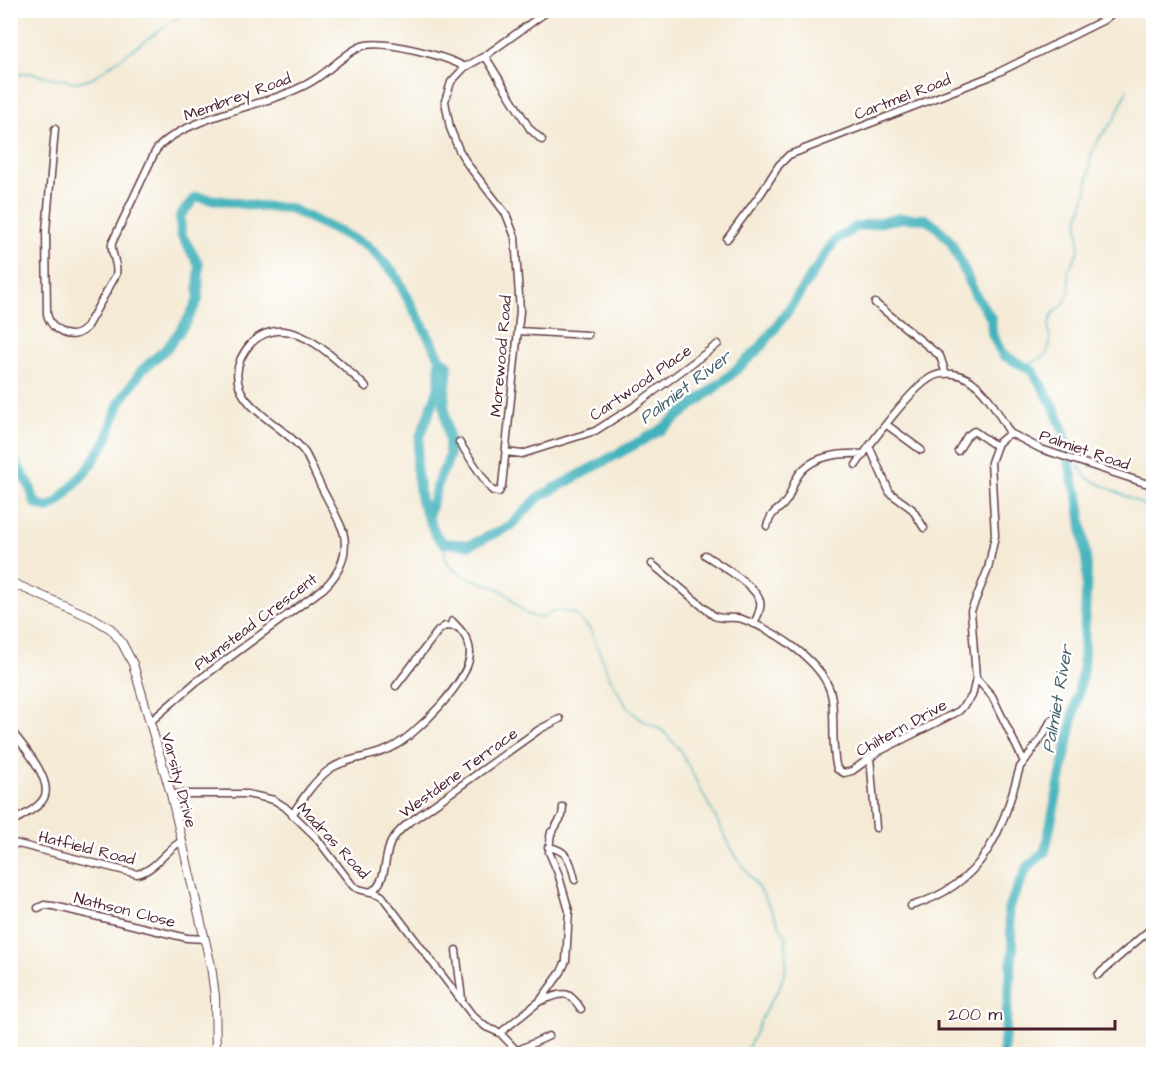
<svg xmlns="http://www.w3.org/2000/svg" width="1164" height="1065" viewBox="0 0 1164 1065" font-family="'Architects Daughter',sans-serif">
  <style>
    .lines { fill: none; stroke-linecap: round; stroke-linejoin: round }
    .stream { stroke: #42b2bc; stroke-width: 1.5 }
    .river { stroke: #42b2bc; stroke-width: 10 }
    .minor-casing { stroke: #643d44; stroke-width: 9 }
    .tertiary-casing { stroke: #643d44; stroke-width: 10 }
    .minor { stroke: #fff; stroke-width: 6 }
    .tertiary { stroke: #fff; stroke-width: 8 }
    .labels { text-anchor: middle; stroke-width: 5; stroke-linejoin: round; paint-order: stroke }
    .street-label { font-size: 16px; fill: #4a1f2b; stroke: #fff }
    .water-label { font-size: 18px; font-style: italic; fill: #46616c; stroke: #fff }
  </style>
  <rect width="100%" height="100%" fill="#fff"/>
  <filter id="ink" filterUnits="userSpaceOnUse"><feTurbulence type="fractalNoise" baseFrequency=".0167" numOctaves="2"/><feDisplacementMap in="SourceGraphic" scale="12" xChannelSelector="R" yChannelSelector="G"/><feConvolveMatrix kernelMatrix="1 2 1 2 8 2 1 2 1" color-interpolation-filters="sRGB"/></filter>
  <filter id="wash" filterUnits="userSpaceOnUse"><feTurbulence type="fractalNoise" baseFrequency=".008" numOctaves="4" result="noise"/><feDisplacementMap in="SourceGraphic" scale="24" xChannelSelector="R" yChannelSelector="G"/><feGaussianBlur stdDeviation="1.35" result="paint"/><feColorMatrix in="noise" values="0 0 0 0 0 0 0 0 0 0 0 0 0 0 0 0 0 1.4 0 .05"/><feComposite in="paint" operator="in"/></filter>
  <g filter="url(#wash)">
    <rect width="100%" height="100%" fill="#f4ead5"/>
    <g class="lines">
      <path class="stream" d="M206,10L220,13L223,10
        M10,76L29,73L75,82L91,79L180,16L198,10
        M1021,365L1034,362L1046,355L1050,344L1049,325L1053,313L1064,304L1070,291L1068,271L1079,250L1078,222L1087,189L1091,155L1100,137L1115,119L1127,90
        M1064,435L1071,441L1076,458
        M1078,465L1087,478L1140,503L1154,514
        M443,543C445,550 445,560 449,565C463,582 488,580 504,592C519,603 519,615 541,618L553,611H561L575,614L590,629L609,676L627,707L640,719L663,731L680,750L735,855L762,893L786,937V968L779,989L766,1009L750,1044L743,1054"/>
      <path class="river" d="M10,454L30,486L35,503L48,508L59,501L87,470L107,439L119,403L142,370L168,347L187,321L198,300L199,265L181,234L180,216L196,197L257,206L289,208L368,246L394,273L440,358L439,387L420,437L416,465L421,501L436,535L443,543L470,545L510,526L539,497L661,430L727,378L760,348L785,315L835,240L856,227L901,218L925,219L936,226L951,242L975,294L991,318L992,334L1003,355L1033,371L1054,407L1064,433L1073,483L1078,494L1087,567L1083,670L1045,851L1027,868L1008,909L1013,948L1003,1054
        M428,517L440,476L446,466L449,455V440L444,405L448,365L440,358"/>
    </g>
  </g>
  <g filter="url(#ink)">
    <g class="lines">
      <g class="minor-casing">
        <path id="minor" d="M485,56L530,129L542,140
          M55,129L46,231L47,314C51,331 72,343 86,328L116,275C119,263 110,254 112,243L155,152C172,124 249,107 280,96C293,91 306,86 317,78C331,69 351,48 366,45C389,41 445,56 465,67
          M727,239L762,192L779,165L789,155L989,77L1104,20L1116,10
          M875,303L940,356L946,374
          M518,331L588,335
          M887,425L921,450
          M1010,433L1041,449L1154,486
          M459,442L490,488L493,491L499,492L502,486L520,311L515,237L506,214L468,165L459,150L450,128L445,101L451,82L465,67L485,56L549,10
          M869,446L890,493L912,509L924,528
          M958,451L967,436L974,431L996,446
          M506,452L522,454L595,431L633,407L718,344
          M856,465C870,444 912,387 932,377C945,370 964,374 975,384C990,396 1000,417 1010,433
          M767,526C773,507 779,513 787,500C791,494 792,486 796,479C809,455 840,453 864,454
          M705,555C719,564 755,585 760,601C762,608 757,617 754,624
          M652,564L714,616C723,620 732,616 742,619C774,630 827,663 832,699C835,722 831,747 837,769L844,773L852,771L878,752L959,711L972,696L976,678L971,611L988,569L995,536L991,462L998,443L1010,433
          M396,686L438,631L445,626L457,627
          M150,722L196,682L324,588C340,573 349,553 343,531C336,513 325,496 317,478C313,470 310,461 305,453C285,423 221,404 241,358C247,346 257,335 271,332C303,323 344,367 366,387
          M10,729C20,742 54,780 44,798C38,809 21,816 10,823
          M870,757L876,828
          M1024,762L1044,734L1051,720
          M171,794H247L274,800L285,807L315,836L353,886C363,893 373,890 382,896L473,1016L486,1027L500,1033L520,1054
          M292,815C303,798 314,781 330,769C348,757 372,758 391,748C415,736 471,680 470,652C469,638 461,630 452,621
          M550,836L562,816L563,807
          M10,842L137,874C155,871 166,849 182,841
          M548,847C569,850 571,863 575,880
          M372,891C388,880 383,858 391,842C395,835 401,829 407,824L540,729L560,719
          M911,906C984,884 1001,834 1020,767L1024,762L992,696L976,678
          M38,908L44,905L53,906L187,938L205,939
          M456,950L462,999
          M1098,975L1154,926
          M541,1001C562,994 567,987 581,1009
          M500,1033L540,1001L561,972L566,961L569,911L558,873L549,852L551,832
          M516,1051L549,1036"/>
      </g>
      <g class="tertiary-casing">
        <path id="tertiary" d="M10,582L93,618L111,629L122,643L133,664L171,794L211,966L215,996L216,1054"/>
      </g>
      <use href="#minor" class="minor"/>
      <use href="#tertiary" class="tertiary"/>
    </g>
  </g>
  <g class="labels">
    <g class="street-label">
      <text transform="translate(237 96) rotate(-20)" y="6">Membrey Road</text>
      <text transform="translate(902 96) rotate(-21)" y="6">Cartmel Road</text>
      <text transform="translate(500 356) rotate(-85)" y="6">Morewood Road</text>
      <text transform="translate(640 382) rotate(-35)" y="6">Cartwood Place</text>
      <text transform="translate(1085 449) rotate(19)" y="6">Palmiet Road</text>
      <text transform="translate(255 621) rotate(-37)" y="6">Plumstead Crescent</text>
      <text transform="translate(901 727) rotate(-29)" y="6">Chiltern Drive</text>
      <text transform="translate(458 772) rotate(-36)" y="6">Westdene Terrace</text>
      <text transform="translate(180 780) rotate(75)" y="6">Varsity Drive</text>
      <text transform="translate(334 840) rotate(47)" y="6">Madras Road</text>
      <text transform="translate(87 847) rotate(14)" y="6">Hatfield Road</text>
      <text transform="translate(125 909) rotate(14)" y="6">Nathson Close</text>
    </g>
    <g class="water-label">
      <text transform="translate(685 387) rotate(-37)" y="6">Palmiet River</text>
      <text transform="translate(1057 699) rotate(-80)" y="6">Palmiet River</text>
    </g>
  </g>
  <rect width="1164" height="1065" fill="none" stroke="#fff" stroke-width="36"/>
  <path d="M939 1020v9h176v-9" fill="none" stroke="#4a1f2b" stroke-width="3"/>
  <text x="948" y="1020" font-size="18" fill="#4a1f2b" stroke="#ffffff" stroke-width="4.5" paint-order="stroke">200 m</text>
</svg>
